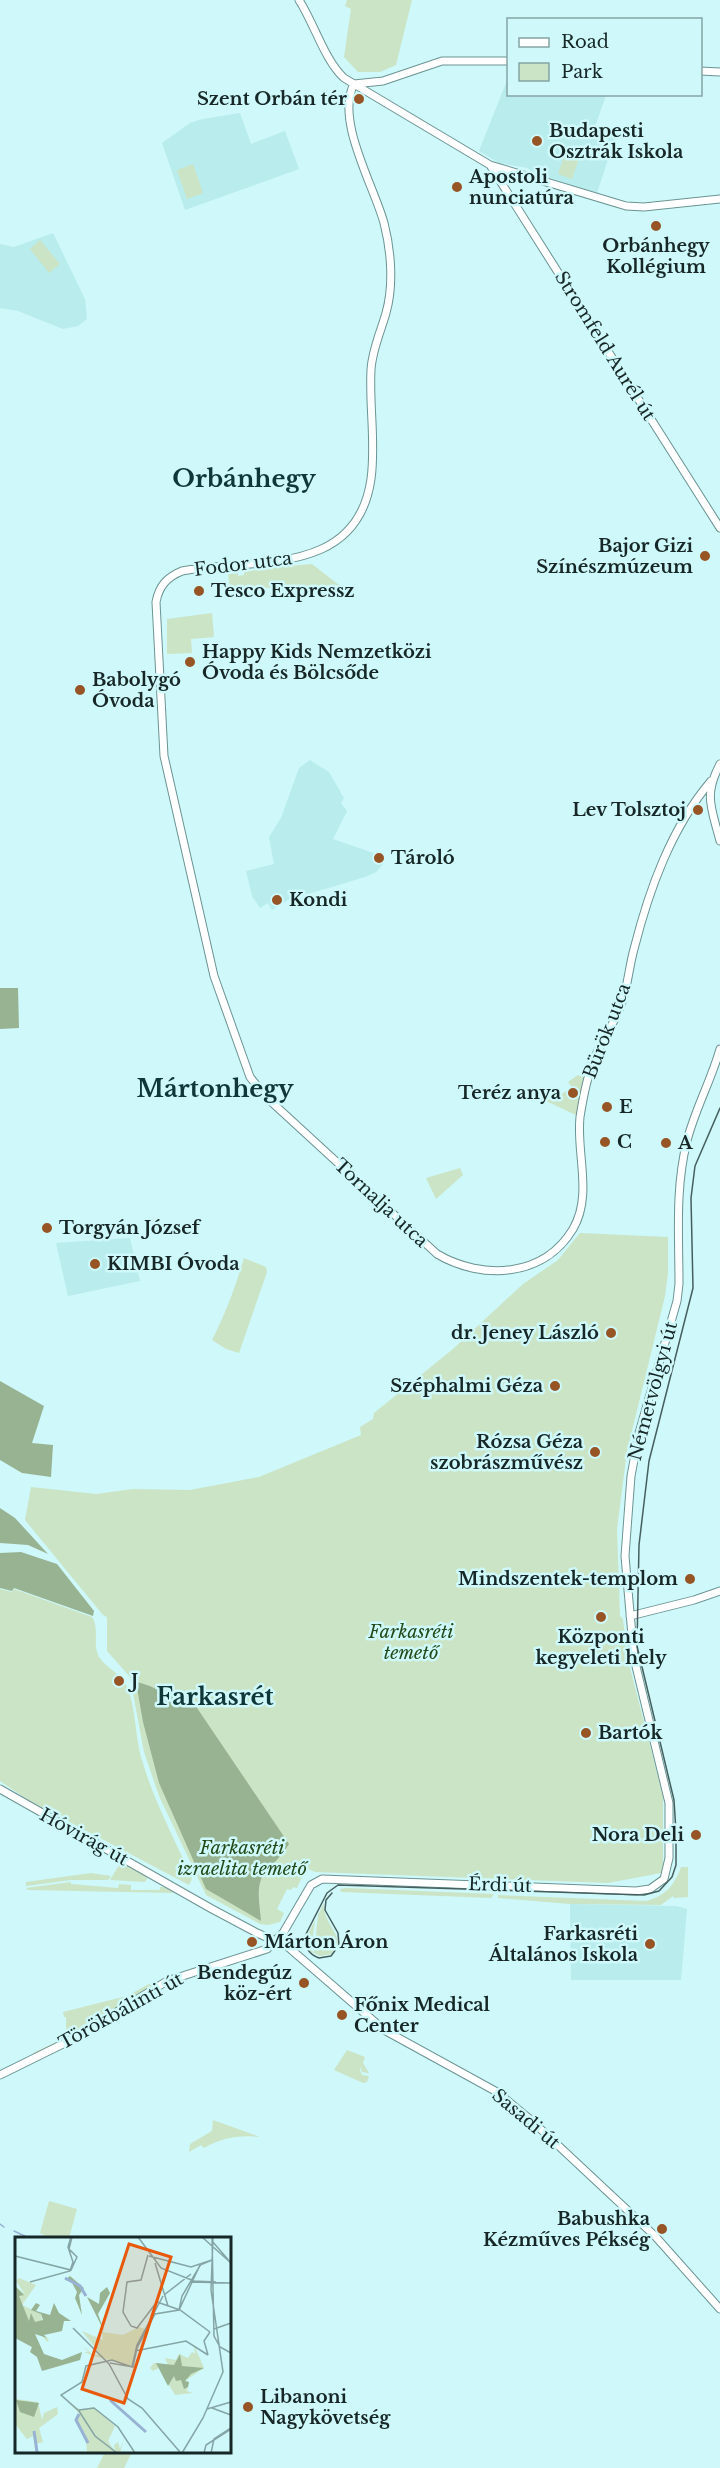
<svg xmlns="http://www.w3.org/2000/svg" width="720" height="2468" viewBox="0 0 720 2468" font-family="'Libre Baskerville',serif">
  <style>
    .built { fill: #b9eced }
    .green { fill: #cbe4c5 }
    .forest { fill: #98b391 }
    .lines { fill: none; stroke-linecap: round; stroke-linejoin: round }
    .stream { stroke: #97b2d3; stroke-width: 1.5 }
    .tertiary-casing { stroke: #6b9393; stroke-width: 9 }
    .tertiary { stroke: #fff; stroke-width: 7 }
    .tram { stroke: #475e5e; stroke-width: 1.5 }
    .poi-dot { fill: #975424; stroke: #cef8f9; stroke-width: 2 }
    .labels { text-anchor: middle; stroke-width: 5; stroke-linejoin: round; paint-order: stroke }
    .poi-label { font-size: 18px; font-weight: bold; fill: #172727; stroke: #cef8f9; text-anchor: start }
    .street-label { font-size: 18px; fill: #172727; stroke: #cef8f9 }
    .park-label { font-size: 18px; font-style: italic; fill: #234919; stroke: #cef8f9 }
    .district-label { font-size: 24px; font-weight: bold; fill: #103738; stroke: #cef8f9 }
    .inset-river { fill: none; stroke: #97b2d3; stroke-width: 3 }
    .inset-road { fill: none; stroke: #85a4a5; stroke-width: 1.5 }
    .view { fill: #e8590c; fill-opacity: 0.15; stroke: #e8590c; stroke-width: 3 }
    .inset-edge { fill: none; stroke: #172727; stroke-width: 3 }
  </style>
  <rect width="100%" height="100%" fill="#cef8f9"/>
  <path class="built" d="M508,78V94L606,95L594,130L615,138L597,193L533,173L528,168L499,163L479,151Z
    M240,113L251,144L285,131L299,169L185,210L162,143L190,123L203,119Z
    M53,233L85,299L87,319L78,326L63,329L18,311L0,308V244L14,247Z
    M310,760L329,772L344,798L341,803L347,811L333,839L385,857L383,864L376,872L365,877L288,900L272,910L268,903L260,908L252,896L246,871L274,864L269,837L281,818L299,768Z
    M130,1238L140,1281L68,1296L56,1243Z
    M570,1904L676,1906L687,1909L681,1980H571Z"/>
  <path class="green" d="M347,0H412L396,65L380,72H358L344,57L351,9L345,6Z
    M567,148L581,153L572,179L558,174Z
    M193,164L203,193L187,199L177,170Z
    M40,240L60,264L49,273L30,249Z
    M312,564L339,585L263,588L231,595L228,574L238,573V576L244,575V572L276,567Z
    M212,613L214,637L191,639L192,653L167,654V619Z
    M578,1075L588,1077L580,1117L544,1100L556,1098L572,1087L568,1082Z
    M460,1168L463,1175L436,1199L426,1178Z
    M580,1233L668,1237V1273L665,1296L627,1451L617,1529L620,1616L623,1619L627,1656L663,1796V1866L661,1873L608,1883L315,1872L306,1868L297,1888L293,1887L291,1890L287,1889L277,1909L284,1913L280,1922L268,1925L260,1924L206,1895L159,1796L144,1752L130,1677L107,1651V1617L103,1615L25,1520L31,1487L96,1494L133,1489L190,1490L259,1477L361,1435L360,1427L373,1419L374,1413L453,1349L523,1284L558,1260Z
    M244,1258L266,1267L267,1272L239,1353L226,1349L212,1340C226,1313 236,1285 244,1258Z
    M0,1589L12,1592L14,1589L92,1617C100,1629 92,1644 99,1657C106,1668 122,1674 127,1687C136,1707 135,1738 142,1760C154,1802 175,1839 192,1879L189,1885L28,1800L0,1781Z
    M122,1860L149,1876L145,1882L110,1880Z
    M681,1867H688V1897L674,1898L673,1896L661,1905L570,1904L498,1898V1895L647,1901C666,1895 674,1886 681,1867Z
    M91,1873L111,1876L108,1880H71L26,1886V1882Z
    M71,1882V1884L118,1888L119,1884L131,1885V1890H160V1887H165L174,1893L28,1890L26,1888Z
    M346,1888L494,1894L491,1898L341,1892L340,1889Z
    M324,1903C322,1919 336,1928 338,1943L331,1954L320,1956L310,1951L306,1938L315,1920L311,1950L314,1952L318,1915Z
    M149,1984L152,1985L151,1987L85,2030L35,2055L33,2053L66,2037V2017H64L63,2012L127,1996Z
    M347,2050L365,2057L363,2063L369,2073L362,2072L361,2067L360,2070L362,2075L369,2076L367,2082L363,2083L334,2070Z
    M213,2120L260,2137C241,2135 223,2137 204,2148L201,2145L189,2152L190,2144L212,2131Z
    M49,2201L77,2209L69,2238H50L40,2233Z
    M105,2452H132L124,2468H97Z"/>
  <path class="forest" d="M0,988H18L19,1028L0,1029Z
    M0,1381L44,1406L32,1443L53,1445L51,1477L22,1473L0,1460Z
    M0,1508L15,1518L48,1554L28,1545L0,1543Z
    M21,1552L57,1564L94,1611L93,1616L14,1588L12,1591L0,1588V1553Z
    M136,1682C155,1685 178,1703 193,1702L289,1844C282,1855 276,1861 267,1870C254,1883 260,1905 261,1921L206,1889L159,1783L143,1722Z"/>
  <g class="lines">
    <path class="stream" d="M0,2224L4,2227
      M14,2231L29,2238"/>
    <g class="tertiary-casing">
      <path id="tertiary" d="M299,0C314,23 325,61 344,78L490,165L626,206L644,207L720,199
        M700,71L720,72
        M354,84C335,120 374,186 384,223C391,250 394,285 386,313C381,331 372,350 371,370C369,406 376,443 371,479C357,577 255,558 182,571C167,577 159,586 156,602L164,756L214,976L250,1077L266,1097L437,1254C483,1281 544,1277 573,1229C593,1195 576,1153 580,1117C583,1098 587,1077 594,1059C602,1040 615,1023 622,1002C628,985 629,967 634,949C649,890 671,828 711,781
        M354,84L383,81L442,61H508
        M490,165L720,528
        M720,764C703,796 712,809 720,841
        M630,1616L694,1600L720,1591
        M0,1789L212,1909L257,1933L287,1946L384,2030L497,2092L532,2121L655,2236L720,2309
        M0,2075L71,2040L167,1981L267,1949L283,1933L311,1885L322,1879L636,1891L650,1889L664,1879L669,1858V1803L634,1658L625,1556L631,1476L639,1433L677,1301L679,1284C679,1236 675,1188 687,1141C695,1109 711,1081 720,1049"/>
    </g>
    <use href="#tertiary" class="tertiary"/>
    <path class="tram" d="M332,1893L326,1900L325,1910L338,1933L339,1945L331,1956L319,1958C308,1954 303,1945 306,1934L327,1893L338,1885L644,1895L659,1891L672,1877L676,1865V1832L674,1800L637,1646L639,1545L649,1461L693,1288L691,1198L695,1166L720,1108"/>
  </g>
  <g class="poi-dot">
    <circle cx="359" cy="99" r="6"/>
    <circle cx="537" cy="141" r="6"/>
    <circle cx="457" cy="187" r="6"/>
    <circle cx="656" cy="226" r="6"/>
    <circle cx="705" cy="556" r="6"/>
    <circle cx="199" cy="591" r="6"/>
    <circle cx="190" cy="662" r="6"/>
    <circle cx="80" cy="690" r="6"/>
    <circle cx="698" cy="810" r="6"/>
    <circle cx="379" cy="858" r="6"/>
    <circle cx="277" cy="900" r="6"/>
    <circle cx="573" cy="1093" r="6"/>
    <circle cx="607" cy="1107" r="6"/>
    <circle cx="605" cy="1142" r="6"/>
    <circle cx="666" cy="1143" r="6"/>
    <circle cx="47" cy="1228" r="6"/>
    <circle cx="95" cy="1264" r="6"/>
    <circle cx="611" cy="1333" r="6"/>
    <circle cx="555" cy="1386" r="6"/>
    <circle cx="595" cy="1452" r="6"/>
    <circle cx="690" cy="1579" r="6"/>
    <circle cx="601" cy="1617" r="6"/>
    <circle cx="119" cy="1681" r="6"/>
    <circle cx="586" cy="1733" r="6"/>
    <circle cx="696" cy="1835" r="6"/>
    <circle cx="252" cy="1942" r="6"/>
    <circle cx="650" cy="1944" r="6"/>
    <circle cx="304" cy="1983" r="6"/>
    <circle cx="342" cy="2015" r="6"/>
    <circle cx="662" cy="2229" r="6"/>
    <circle cx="248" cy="2407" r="6"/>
  </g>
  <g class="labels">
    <g class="poi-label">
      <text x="347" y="105" text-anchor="end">Szent Orbán tér</text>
      <text x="549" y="137">Budapesti<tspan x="549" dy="21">Osztrák Iskola</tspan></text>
      <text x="469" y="183">Apostoli<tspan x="469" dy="21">nunciatúra</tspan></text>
      <text x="656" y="252" text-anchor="middle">Orbánhegy<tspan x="656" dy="21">Kollégium</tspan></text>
      <text x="693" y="552" text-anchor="end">Bajor Gizi<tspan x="693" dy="21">Színészmúzeum</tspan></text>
      <text x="211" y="597">Tesco Expressz</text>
      <text x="202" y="658">Happy Kids Nemzetközi<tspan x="202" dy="21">Óvoda és Bölcsőde</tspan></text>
      <text x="92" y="686">Babolygó<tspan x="92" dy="21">Óvoda</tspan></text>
      <text x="686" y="816" text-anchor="end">Lev Tolsztoj</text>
      <text x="391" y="864">Tároló</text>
      <text x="289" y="906">Kondi</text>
      <text x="561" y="1099" text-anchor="end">Teréz anya</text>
      <text x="619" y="1113">E</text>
      <text x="617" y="1148">C</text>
      <text x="678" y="1149">A</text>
      <text x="59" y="1234">Torgyán József</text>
      <text x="107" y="1270">KIMBI Óvoda</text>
      <text x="599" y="1339" text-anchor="end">dr. Jeney László</text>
      <text x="543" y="1392" text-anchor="end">Széphalmi Géza</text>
      <text x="583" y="1448" text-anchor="end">Rózsa Géza<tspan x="583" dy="21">szobrászművész</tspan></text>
      <text x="678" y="1585" text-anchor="end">Mindszentek-templom</text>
      <text x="601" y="1643" text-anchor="middle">Központi<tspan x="601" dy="21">kegyeleti hely</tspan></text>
      <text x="131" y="1687">J</text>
      <text x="598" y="1739">Bartók</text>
      <text x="684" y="1841" text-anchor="end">Nora Deli</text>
      <text x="638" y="1940" text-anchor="end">Farkasréti<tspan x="638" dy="21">Általános Iskola</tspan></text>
      <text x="264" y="1948">Márton Áron</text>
      <text x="292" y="1979" text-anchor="end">Bendegúz<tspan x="292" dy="21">köz-ért</tspan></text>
      <text x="354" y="2011">Főnix Medical<tspan x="354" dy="21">Center</tspan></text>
      <text x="650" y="2225" text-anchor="end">Babushka<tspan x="650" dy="21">Kézműves Pékség</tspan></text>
      <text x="260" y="2403">Libanoni<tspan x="260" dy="21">Nagykövetség</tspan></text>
    </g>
    <g class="street-label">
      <text transform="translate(605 346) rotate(58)" y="6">Stromfeld Aurél út</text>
      <text transform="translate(243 564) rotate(-7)" y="6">Fodor utca</text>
      <text transform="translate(607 1031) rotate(-69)" y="6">Bürök utca</text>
      <text transform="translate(381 1203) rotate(43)" y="6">Tornalja utca</text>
      <text transform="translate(653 1391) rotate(-75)" y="6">Németvölgyi út</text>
      <text transform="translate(84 1837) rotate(29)" y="6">Hóvirág út</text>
      <text transform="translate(500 1885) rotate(2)" y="6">Érdi út</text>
      <text transform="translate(121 2011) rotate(-29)" y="6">Törökbálinti út</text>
      <text transform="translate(526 2119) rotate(40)" y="6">Sasadi út</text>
    </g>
    <g class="park-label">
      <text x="411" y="1638">Farkasréti<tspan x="411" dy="21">temető</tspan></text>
      <text x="242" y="1854">Farkasréti<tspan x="242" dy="21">izraelita temető</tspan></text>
    </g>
    <g class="district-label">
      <text x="244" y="487">Orbánhegy</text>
      <text x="215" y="1097">Mártonhegy</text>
      <text x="215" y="1705">Farkasrét</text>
    </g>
  </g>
  <g transform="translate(15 2237)">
    <rect width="216" height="216" fill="#cef8f9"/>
    <path d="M4,41L21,48L7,68L26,77L29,99L34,102L32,105L26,97L0,93V49L10,57L1,44ZM124,90L130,92L117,129L79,119L69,115H73L68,109L78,118H86L67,94L88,103L87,95L108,98ZM179,108L189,131L170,144L174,145L172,154L178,156L160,158L144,131L138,134L135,131L139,126L153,128L150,121L161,123L164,117L173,121L177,115L180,117ZM0,162L23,165L27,183L29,176L42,170L43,177L24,191L28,205L20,207L18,199L12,202L0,187ZM53,165L66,173L78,170L100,189L93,204L99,213L87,205L100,215L99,208L103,205L105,212L109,202L105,216H72L71,202L61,183L64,176Z" fill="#cbe4c5"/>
    <path d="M55,39L69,51L64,58L67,78L60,61L62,55L56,44L50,43ZM0,49L9,58L4,59L14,84L16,76L20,85L28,83L26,77L16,73L21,66L25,68L21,74L35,78L39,66L44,76L56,84H49L47,94L29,98L32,101L20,97L29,117L47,123L67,115L65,123L27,134L22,120L15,115L17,110L0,101ZM92,50L95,56L83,77L89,94L72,60L84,67L85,56ZM165,117L167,129L189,131L176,137L170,144L174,145L173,150L169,152L166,143L161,144L159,139L153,149L141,126L159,128ZM1,163L24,166L19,180L5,175Z" fill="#98b391"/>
    <path class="inset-river" d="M50,41L65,49L71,59M95,163L131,195M64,177L61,183L73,206M19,194L22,215"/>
    <path class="inset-road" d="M123,0L146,31L179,44L201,45M187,0L216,26M197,0L199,99L205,110L216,116M197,4L216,26M133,18L126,43L112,45L108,75L116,89L122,91L141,66M0,19L56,33L62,20L54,12L57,0M134,19L176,30L197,23M140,26L153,69M15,45L55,34L58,25L53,10L56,0M177,45L216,46M149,58L176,37M142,65L165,73L195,95M164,73L167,59L186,27M58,91L94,127L113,162L127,171L165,215M199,92L216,86M120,114L171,104L193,118M193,118L189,104L195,95M95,126L118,130L122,111L140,77L164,73L185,28L197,23M197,171L216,178M192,172L216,165M64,173L79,171L103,190L120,216M102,216L80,199L64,174L46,158L67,145L71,129L97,123L117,130L122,108L148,59M167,216L188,181L208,135L196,53L198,0M189,216L191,208L216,192M196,216L199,202L216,191"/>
    <path class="view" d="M114,7L156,20L109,166L67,152Z"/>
    <rect width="216" height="216" class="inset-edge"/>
  </g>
  <rect x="507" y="18" width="195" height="78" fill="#cef8f9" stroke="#85a4a5" stroke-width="1.5"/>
  <rect x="519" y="38" width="30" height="9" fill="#ffffff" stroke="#85a4a5" stroke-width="1.5"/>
  <text x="561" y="48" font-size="18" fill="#172727">Road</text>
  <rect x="519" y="63" width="30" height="18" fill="#cbe4c5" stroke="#85a4a5" stroke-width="1.5"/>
  <text x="561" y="78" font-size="18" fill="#172727">Park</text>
</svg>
